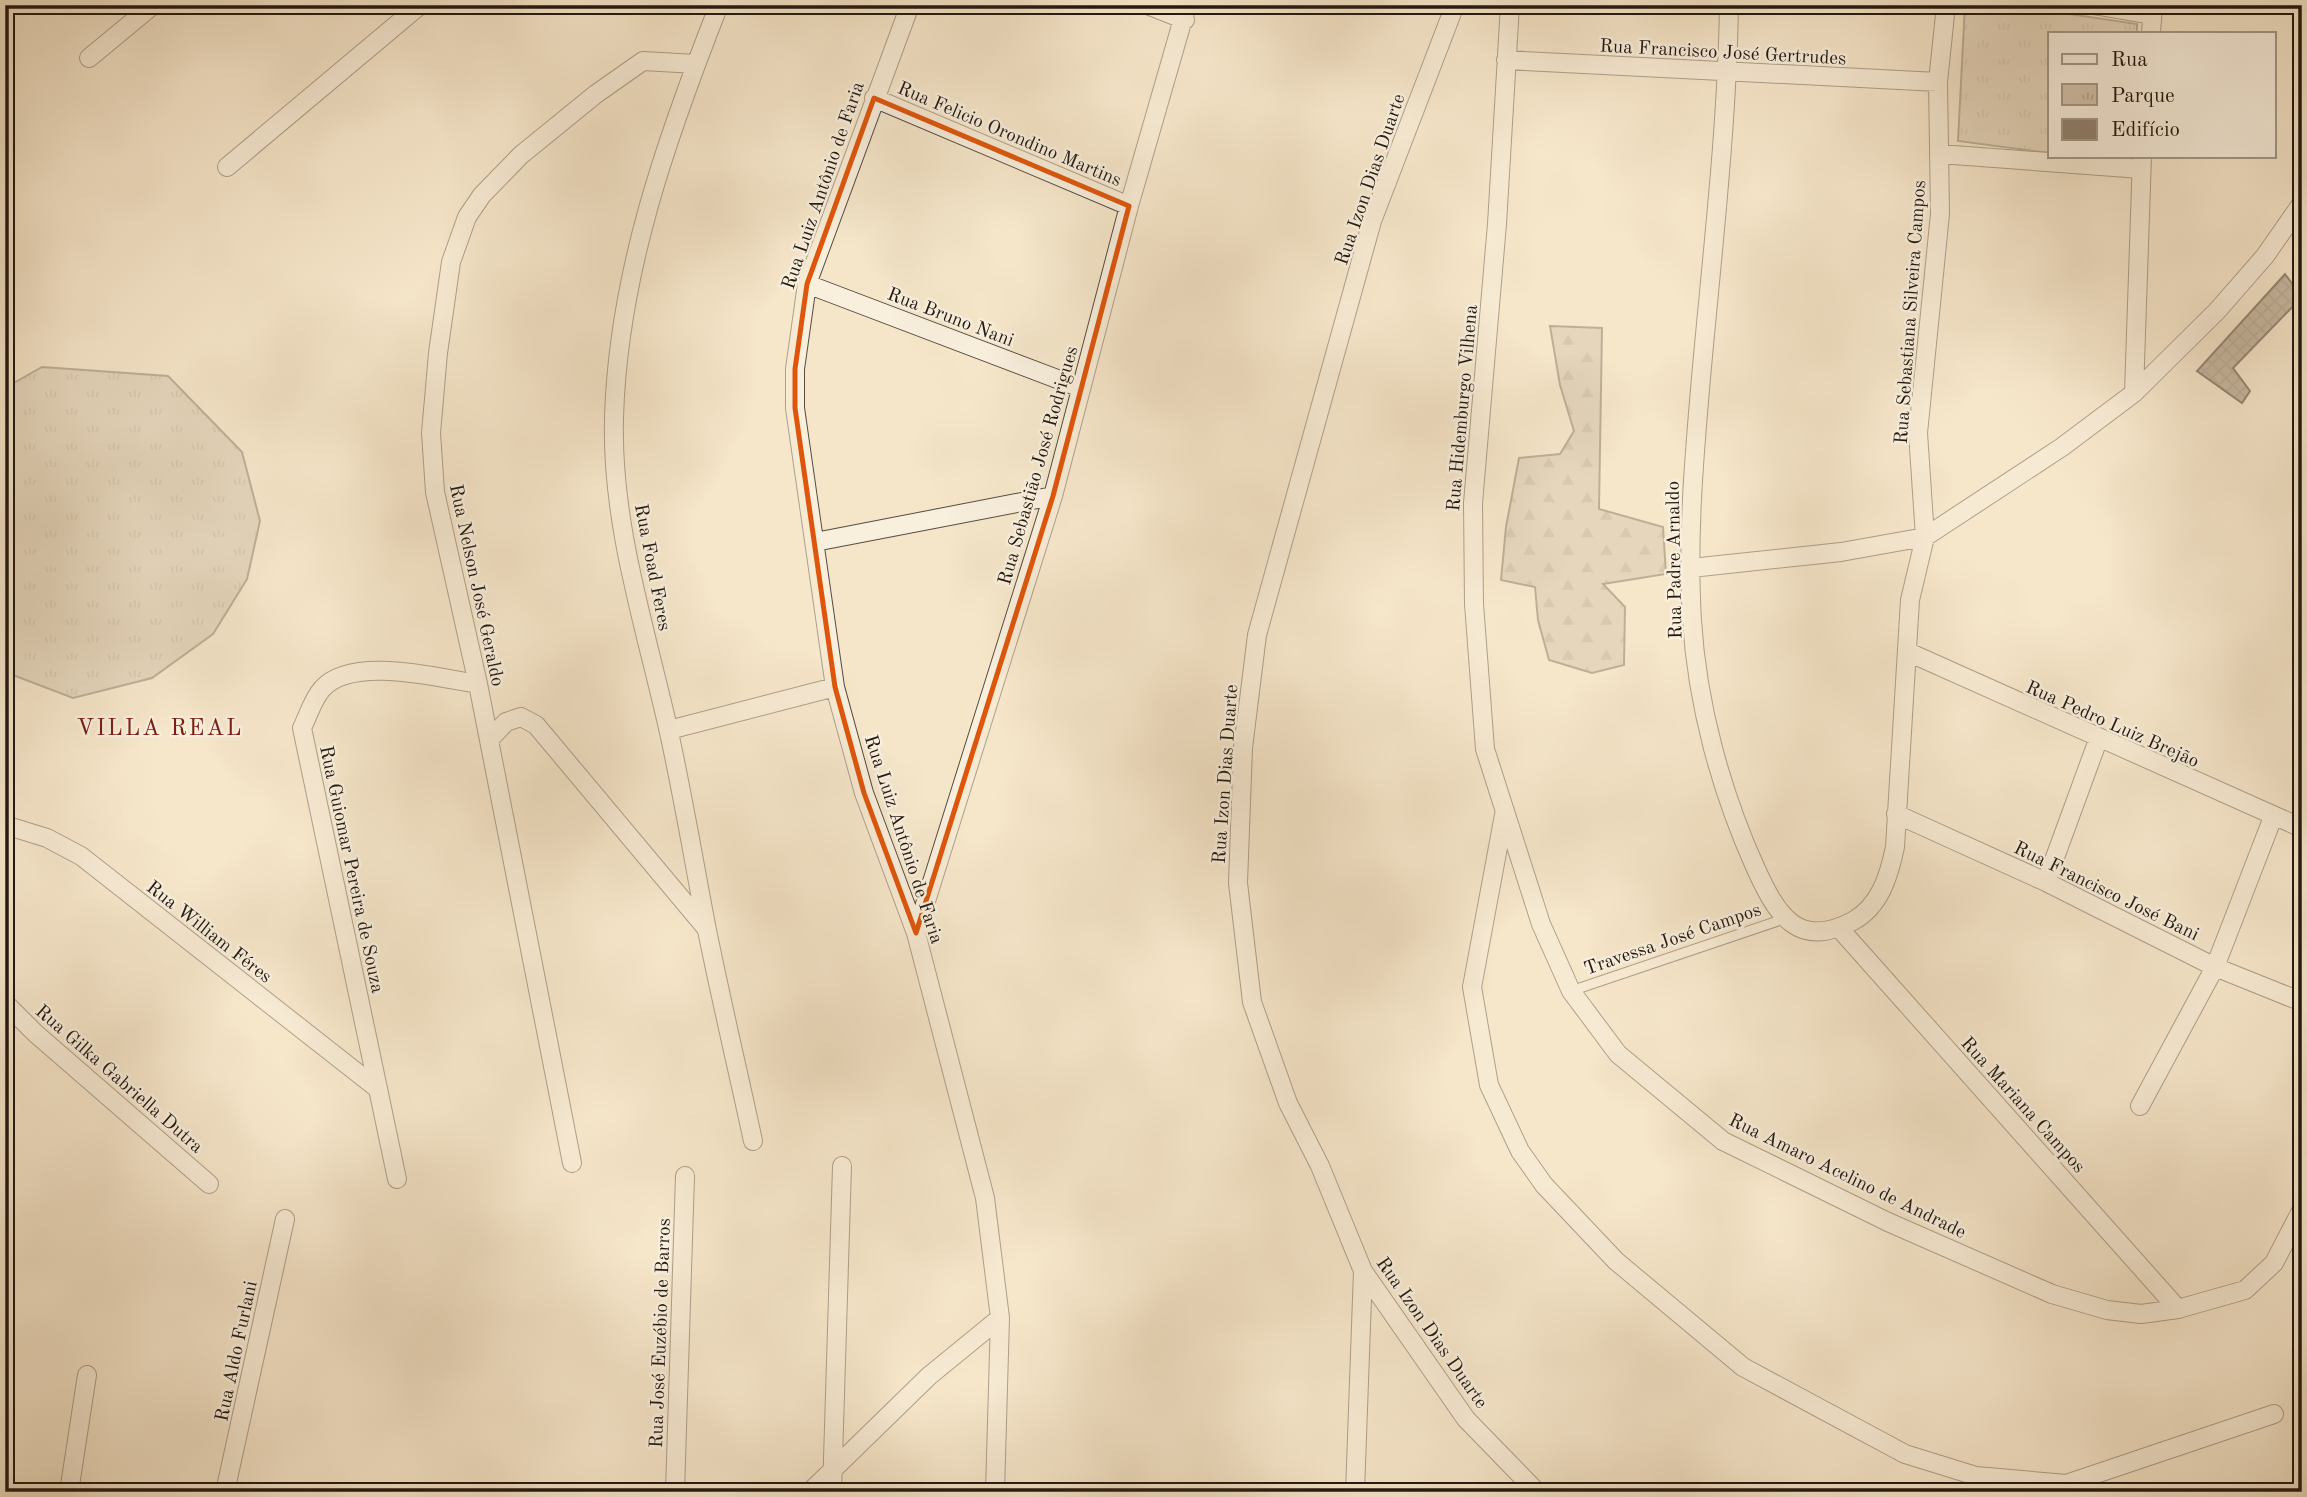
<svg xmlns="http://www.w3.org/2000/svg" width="2307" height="1497" viewBox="0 0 2307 1497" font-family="'Old Standard TT',serif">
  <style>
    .forest { fill: url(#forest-firs); stroke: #7a6e5c; stroke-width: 2 }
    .park { fill: url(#park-tufts); stroke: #7a6e5c; stroke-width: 2 }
    .building { fill: url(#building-cross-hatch); stroke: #23180f; stroke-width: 2 }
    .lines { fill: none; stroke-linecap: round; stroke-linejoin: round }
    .lane-casing { stroke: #584c3e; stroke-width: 11 }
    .street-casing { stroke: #584c3e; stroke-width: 20 }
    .lane { stroke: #f8efdd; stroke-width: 9 }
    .street { stroke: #f8efdd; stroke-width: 18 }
    .marked { fill: none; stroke: #de560c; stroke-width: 5; stroke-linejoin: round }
    .labels { text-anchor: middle; stroke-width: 5; stroke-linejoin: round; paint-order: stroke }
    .street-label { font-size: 19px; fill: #23180f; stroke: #f8efdd }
    .quarter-label { font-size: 23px; letter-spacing: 2px; fill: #7a1f14; stroke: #f8efdd }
  </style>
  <defs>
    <pattern id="forest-firs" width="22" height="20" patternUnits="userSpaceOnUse" patternTransform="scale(1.75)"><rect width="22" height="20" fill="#d1c3aa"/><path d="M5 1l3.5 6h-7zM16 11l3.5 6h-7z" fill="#b3a791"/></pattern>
    <pattern id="park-tufts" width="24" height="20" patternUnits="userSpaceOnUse" patternTransform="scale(1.75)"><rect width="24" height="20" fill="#d1c3aa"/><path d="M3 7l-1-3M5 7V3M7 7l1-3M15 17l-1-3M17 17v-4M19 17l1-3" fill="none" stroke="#b3a791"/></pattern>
    <pattern id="building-cross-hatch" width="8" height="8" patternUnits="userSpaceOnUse" patternTransform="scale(1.75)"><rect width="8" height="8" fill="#908370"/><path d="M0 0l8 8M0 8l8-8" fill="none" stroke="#756a5a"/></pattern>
  </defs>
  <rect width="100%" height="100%" fill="#f5e6ca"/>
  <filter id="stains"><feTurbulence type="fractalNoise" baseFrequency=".00286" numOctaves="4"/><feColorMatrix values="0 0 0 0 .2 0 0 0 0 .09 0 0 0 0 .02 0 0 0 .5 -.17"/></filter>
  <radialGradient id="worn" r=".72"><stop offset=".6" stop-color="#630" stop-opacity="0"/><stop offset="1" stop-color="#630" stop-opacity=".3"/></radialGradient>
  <path class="forest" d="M1550,326L1602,328L1599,509L1663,527L1666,574L1603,584L1625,607L1624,665L1592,673L1549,660L1538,620L1535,587L1501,580L1506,527L1519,458L1560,454L1574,431L1560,385Z"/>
  <path class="park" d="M1965,5H2009L2137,24V33H2050V153L1958,141Z
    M42,367L168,376L242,452L260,521L247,579L213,634L152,678L73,698L5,672V388Z"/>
  <path class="building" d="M2285,274L2302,297L2233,368L2250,391L2242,403L2197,371Z"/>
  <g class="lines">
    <g class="lane-casing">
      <path id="lane" d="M1571,991L1784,919"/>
    </g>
    <g class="street-casing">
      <path id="street" d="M719,5C667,137 618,274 614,418C611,523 645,626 668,728C683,795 694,863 707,930C721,1000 738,1071 753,1141
        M910,5L807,284L795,369V408L835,687L864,793L916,933L985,1198L1000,1318L995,1492
        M1147,5L1185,20
        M1455,5L1372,221L1257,635L1243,748L1238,883L1252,1002L1288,1103L1320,1166L1363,1271L1466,1419L1537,1492
        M1510,5L1497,224L1473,503L1474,604L1485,749L1541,924L1571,991L1618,1054L1723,1141L1888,1222L2052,1294L2107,1310L2141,1314L2178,1309L2245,1290L2274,1263L2302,1209
        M1729,5C1727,130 1712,254 1701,378C1694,458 1687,539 1692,620C1697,704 1721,792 1756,869C1777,915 1798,950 1853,921C1880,906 1889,876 1895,847L1910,600L1925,537L1918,433L1940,214L1938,82L1946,5
        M2093,5L2152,15
        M2151,33L2153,5
        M89,58L153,5
        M1506,60L1938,82
        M874,98L1129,206
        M1940,154L2141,169
        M227,167L420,5
        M807,284L1081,388
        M2134,393L2142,156
        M815,542L1053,496
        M1691,568L1841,552L1925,537L2062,447L2134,393L2217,311L2265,256L2302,203
        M1908,652L2302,828
        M669,730L835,687
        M489,740L506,722L521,717L536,725L706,928
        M1896,814L2046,882L2215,967L2302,1002
        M1504,815L1472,987L1489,1085L1520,1151L1544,1185L1616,1261L1743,1367L1905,1454L1976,1476L2066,1484L2274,1414
        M5,825L47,838L81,856L378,1089
        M2046,882L2098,740
        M1839,928L2178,1309
        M916,933L1053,496L1129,206L1187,5
        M5,1003L35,1033L209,1184
        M2140,1106L2215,967L2273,817
        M572,1163L478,684L435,492L431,433L438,353L451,262L467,217L482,195L521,155L596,94L643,61L696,64
        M397,1179L302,728C308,716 313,699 322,689C352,655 438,678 478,684
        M69,1492L87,1375
        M225,1492L285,1219
        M675,1492L685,1176
        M810,1492L929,1376L1000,1318
        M832,1492L842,1166
        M1355,1492L1363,1271"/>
    </g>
    <use href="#lane" class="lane"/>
    <use href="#street" class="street"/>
  </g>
  <path d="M0 0H2307V1497H0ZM874,98L1129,206L1053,496L916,933L864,793L835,687L795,408V369L807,284Z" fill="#f5e6ca" fill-opacity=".55" fill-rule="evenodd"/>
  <path class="marked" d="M874,98L1129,206L1053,496L916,933L864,793L835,687L795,408V369L807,284Z"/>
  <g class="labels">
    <g class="street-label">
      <text transform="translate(1723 51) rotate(3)" y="7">Rua Francisco José Gertrudes</text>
      <text transform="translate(1010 133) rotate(23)" y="7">Rua Felicio Orondino Martins</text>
      <text transform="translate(1369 179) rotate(-71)" y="7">Rua Izon Dias Duarte</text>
      <text transform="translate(822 185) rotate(-71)" y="7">Rua Luiz Antônio de Faria</text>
      <text transform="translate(1909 312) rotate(-86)" y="7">Rua Sebastiana Silveira Campos</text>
      <text transform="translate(951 316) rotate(21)" y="7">Rua Bruno Nani</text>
      <text transform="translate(1461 408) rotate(-85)" y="7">Rua Hidemburgo Vilhena</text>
      <text transform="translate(1037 465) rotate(-74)" y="7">Rua Sebastião José Rodrigues</text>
      <text transform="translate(1673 560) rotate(-91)" y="7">Rua Padre Arnaldo</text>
      <text transform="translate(654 567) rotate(79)" y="7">Rua Foad Feres</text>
      <text transform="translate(478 585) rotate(78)" y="7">Rua Nelson José Geraldo</text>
      <text transform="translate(2113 723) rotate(24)" y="7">Rua Pedro Luiz Brejão</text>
      <text transform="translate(1224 774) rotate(-86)" y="7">Rua Izon Dias Duarte</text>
      <text transform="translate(905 839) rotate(72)" y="7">Rua Luiz Antônio de Faria</text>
      <text transform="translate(353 869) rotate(78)" y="7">Rua Guiomar Pereira de Souza</text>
      <text transform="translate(2107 890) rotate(26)" y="7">Rua Francisco José Bani</text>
      <text transform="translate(210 931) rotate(38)" y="7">Rua William Féres</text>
      <text transform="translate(1672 938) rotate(-19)" y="7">Travessa José Campos</text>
      <text transform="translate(120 1078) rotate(41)" y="7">Rua Gilka Gabriella Dutra</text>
      <text transform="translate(2024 1104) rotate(48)" y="7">Rua Mariana Campos</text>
      <text transform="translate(1848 1175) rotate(26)" y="7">Rua Amaro Acelino de Andrade</text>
      <text transform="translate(1433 1332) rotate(55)" y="7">Rua Izon Dias Duarte</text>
      <text transform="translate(659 1333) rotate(-88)" y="7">Rua José Euzébio de Barros</text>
      <text transform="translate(235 1351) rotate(-78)" y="7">Rua Aldo Furlani</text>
    </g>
    <g class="quarter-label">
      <text x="160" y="735">VILLA REAL</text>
    </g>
  </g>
  <rect width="2307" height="1497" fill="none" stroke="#f5e6ca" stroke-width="28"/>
  <rect x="7" y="7" width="2293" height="1483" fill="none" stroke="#23180f" stroke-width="3.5"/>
  <rect x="14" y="14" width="2279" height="1469" fill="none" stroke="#23180f" stroke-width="2"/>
  <rect x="2048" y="32" width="228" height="126" fill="#f8efdd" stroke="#a3998b" stroke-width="2"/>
  <rect x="2062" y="54" width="35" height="10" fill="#f8efdd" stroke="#a3998b" stroke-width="2"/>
  <text x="2111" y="66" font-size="21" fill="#23180f">Rua</text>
  <rect x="2062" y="84" width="35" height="21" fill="url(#park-tufts)" stroke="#a3998b" stroke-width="2"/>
  <text x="2111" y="102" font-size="21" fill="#23180f">Parque</text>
  <rect x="2062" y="119" width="35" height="21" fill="#908370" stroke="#a3998b" stroke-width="2"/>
  <text x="2111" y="136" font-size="21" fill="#23180f">Edifício</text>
  <rect width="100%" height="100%" filter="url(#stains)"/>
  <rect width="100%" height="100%" fill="url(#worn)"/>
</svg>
